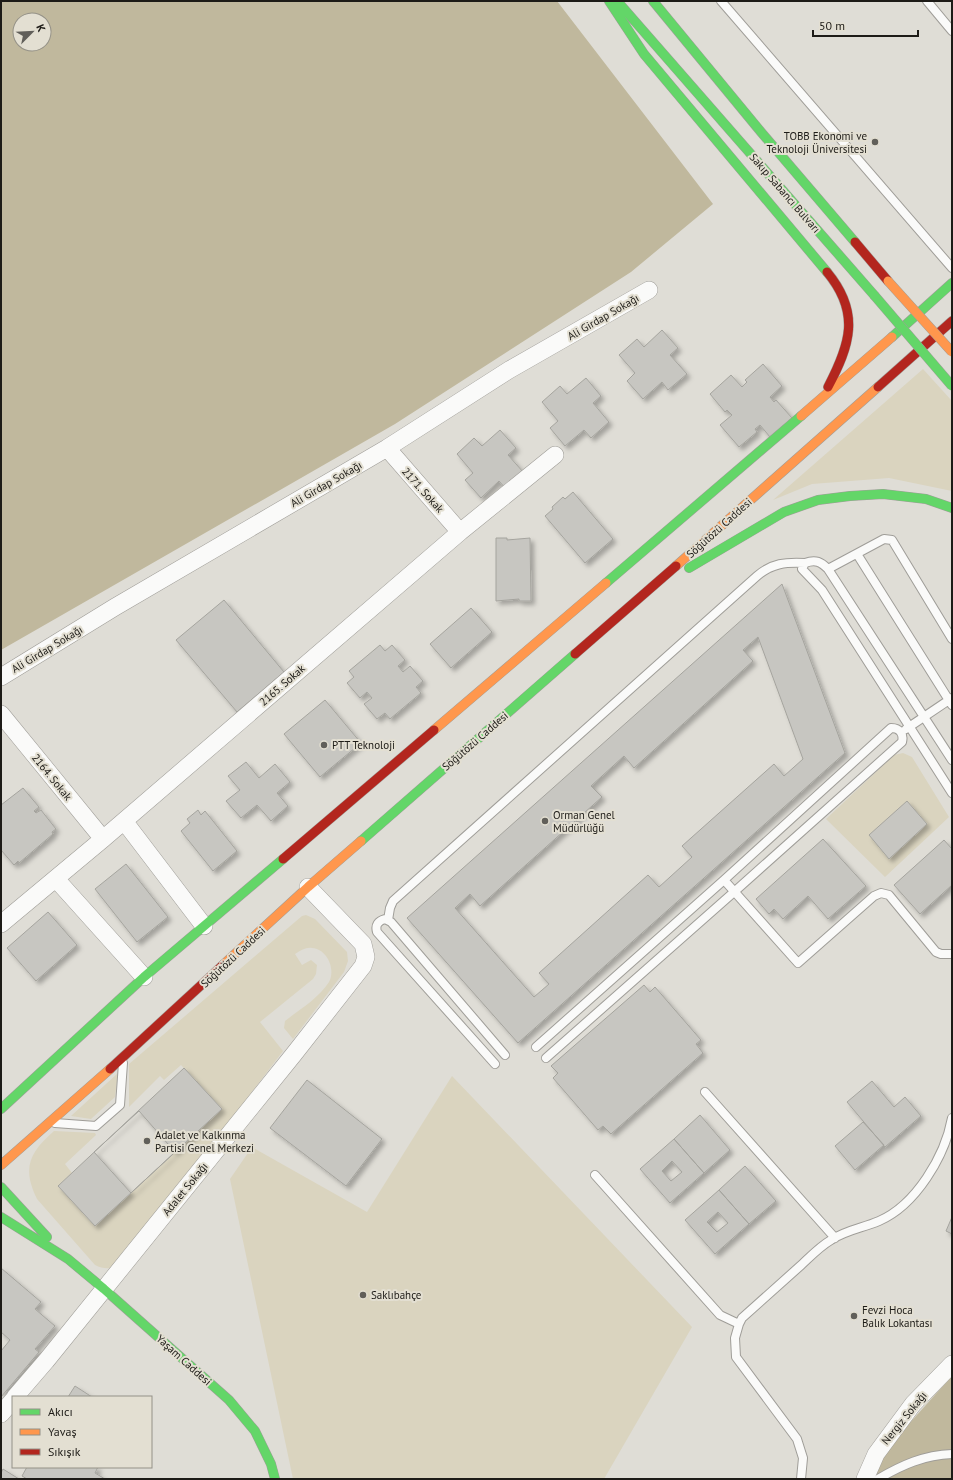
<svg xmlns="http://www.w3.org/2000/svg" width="953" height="1480" viewBox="0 0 953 1480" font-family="'PT Sans',sans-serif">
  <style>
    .green { fill: #dad4bf }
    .forest { fill: #c0b89d; fill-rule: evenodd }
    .building { fill: #c7c6c1; stroke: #a5a49e; fill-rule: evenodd; filter: url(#shadow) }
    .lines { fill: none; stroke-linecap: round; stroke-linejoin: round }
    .lane-casing { stroke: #9f9d98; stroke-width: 10 }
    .street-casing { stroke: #9f9d98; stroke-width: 18 }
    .fast-casing { stroke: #9f9d98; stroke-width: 10 }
    .slow-casing { stroke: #9f9d98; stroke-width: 10 }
    .jam-casing { stroke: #9f9d98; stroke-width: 10 }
    .lane { stroke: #fafaf9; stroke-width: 8 }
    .street { stroke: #fafaf9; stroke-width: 17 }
    .fast { stroke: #63d668; stroke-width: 9 }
    .slow { stroke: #ff974d; stroke-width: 9 }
    .jam { stroke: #b3261e; stroke-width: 9 }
    .fast-bridge-casing { stroke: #9f9d98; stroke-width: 10; stroke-linecap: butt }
    .slow-bridge-casing { stroke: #9f9d98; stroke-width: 10; stroke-linecap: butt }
    .fast-bridge { stroke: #63d668; stroke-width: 9 }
    .slow-bridge { stroke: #ff974d; stroke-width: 9 }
    .poi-dot { fill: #615f5a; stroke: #e3dfd2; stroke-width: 1.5 }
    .labels { text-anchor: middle; stroke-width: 4; stroke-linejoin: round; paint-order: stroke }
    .poi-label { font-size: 11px; fill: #1d1b17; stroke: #e3dfd2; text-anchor: start }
    .street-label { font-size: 11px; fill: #1d1b17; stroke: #e3dfd2 }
  </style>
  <defs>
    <filter id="shadow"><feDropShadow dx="3.5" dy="3.5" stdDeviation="2" flood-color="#0004"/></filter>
  </defs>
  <rect width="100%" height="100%" fill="#dfddd6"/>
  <path class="green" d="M923,369L952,401V491L889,478L812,484L773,500Z
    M903,753L912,757L949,817L885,877L826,819L894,755Z
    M306,915L315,919L347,952L348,961L344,972L293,1039L284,1028L285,1021C299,1010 319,998 329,982C336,969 327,949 312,948C306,947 300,951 295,954L302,965L311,960L317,965L316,974L313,979L260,1022L283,1051L122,1264C112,1269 105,1270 95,1265L37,1199C22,1168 29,1153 54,1131L95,1133L96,1135L65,1164L72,1173L58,1186L95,1226L221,1109L181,1065L164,1080L160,1076L129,1107V1064L302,916Z
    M118,1073L115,1097L91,1119L71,1116Z
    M452,1076L692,1327L604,1479H293L230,1179L252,1147L367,1212Z"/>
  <path class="forest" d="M1,1H557L713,204L631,272L395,424L1,650ZM20,20H44V44H20Z
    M952,1376V1479H873L889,1446Z"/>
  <path class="building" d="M662,330L678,348L670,355L687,374L668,390L662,382L643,399L627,381L635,373L619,355L637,339L644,347Z
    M763,364L782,386L770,397L774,402L776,400L792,418L770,437L760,425L755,429L757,432L739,447L720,425L732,415L727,410L725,412L710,394L731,375L742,387L747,382L745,380Z
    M586,378L601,396L593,403L609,422L591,438L584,430L565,446L550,428L558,421L542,402L560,386L567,394Z
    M500,430L516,448L508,455L524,473L506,489L499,481L481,498L465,480L473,473L457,454L474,438L482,446Z
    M573,492L613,539L585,563L545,516L553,509L552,507L563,497L565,499Z
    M496,538H507V540L530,538L531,601H519V599L496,601Z
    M782,584L845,753L518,1043L407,918ZM758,637L803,759L784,776L774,764L682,846L692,857L659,887L648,875L539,973L549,984L534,997L455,908L470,894L480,906L602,797L591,786L624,756L634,768L753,661L743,650Z
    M224,600L284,672L237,712L176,640Z
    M471,608L492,632L451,668L430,644Z
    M380,645L385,651L392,645L405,660L398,666L403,672L410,666L423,681L416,687L421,693L390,719L385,713L377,719L364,704L372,698L367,692L360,698L347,683L354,677L349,671Z
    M325,700L361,743L320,777L284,734Z
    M246,762L259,778L275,764L290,782L277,793L288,806L271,821L257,805L241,818L226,801L240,790L228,776Z
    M23,788L39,807L34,811L36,813L41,810L56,829L52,832L53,834L19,863L18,861L14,865L1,850V805Z
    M907,801L927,824L889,859L869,835Z
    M198,810L201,815L205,811L237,851L213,871L181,831L190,823L187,819Z
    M823,839L866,886L828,919L808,896L783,919L774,909L769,914L756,899Z
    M944,840L952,849V885L920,914L894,885Z
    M126,864L168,917L137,942L95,889Z
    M48,912L77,945L36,981L7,948Z
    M644,985L650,992L655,987L701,1040L696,1044L703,1053L611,1134L603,1126L598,1130L553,1078L558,1073L551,1066Z
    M184,1068L222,1109L95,1226L58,1186Z
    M307,1080L382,1139L346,1186L270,1128Z
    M872,1081L894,1107L905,1097L921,1116L885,1147L847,1102Z
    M139,1111L175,1152L131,1193L94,1152Z
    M700,1115L730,1150L704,1173L674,1139Z
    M863,1122L884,1145L855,1170L835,1146Z
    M674,1139L704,1173L670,1203L640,1169ZM672,1161L682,1172L671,1181L662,1171Z
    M745,1166L776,1201L749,1224L719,1190Z
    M719,1190L749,1224L715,1254L685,1220ZM718,1212L728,1223L717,1232L707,1222Z
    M952,1217V1234L946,1231Z
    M1,1268L41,1302L35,1309L55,1326L35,1349L39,1352L1,1397V1351L10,1340L1,1332Z
    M75,1386L92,1397H68Z
    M27,1467H98L95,1473L105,1479H27L22,1476Z
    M3,1469L19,1479H1V1473Z"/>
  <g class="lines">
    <g class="lane-casing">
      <path id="lane" d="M721,1L952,268
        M927,1L952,31
        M857,554L952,705
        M828,569L884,539L892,540L952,639
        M906,729L952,698
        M952,760L828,569C821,562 816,559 805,563L802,569L822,590L952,793
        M724,880L798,963L874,896L881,893L889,895L936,952L941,954H952
        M388,920L390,908L393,901L757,576C772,563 786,562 805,563
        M536,1047L724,880L891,728C900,728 904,734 902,742L734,892L546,1058
        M495,1064L377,932C375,925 378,921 385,919L391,922L505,1055
        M705,1092L835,1238
        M55,1123L96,1126L120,1105L123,1063
        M595,1175L720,1315L739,1324
        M801,1479L803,1458L797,1439L736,1357L735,1338L739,1324L742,1318C761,1301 780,1284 799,1267C809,1258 819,1247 831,1240C846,1230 863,1228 879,1221C916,1205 945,1156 952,1118
        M878,1479C902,1465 924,1455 952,1454"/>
    </g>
    <g class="street-casing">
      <path id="street" d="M387,448L460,532
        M1,677L115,607L387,448L509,370L649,290
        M1,714L103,839
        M124,821L204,926
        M56,879L144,977
        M1,924L103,839L460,532L555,455
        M15,1397L46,1361L294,1054L363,966L366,957L363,944L308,887
        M1,1414L13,1400
        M865,1479L876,1454L913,1404L952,1364"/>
    </g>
    <g class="fast-casing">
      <path id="fast" d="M609,1L644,54L827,272
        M653,1L761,132L855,242
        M618,2L874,295
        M892,337L952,283
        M689,568L784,512L818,500L850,496L883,494L926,499L952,508
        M606,583L801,416
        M361,841L575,654
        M1,1109L144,977L283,859
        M1,1187L47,1237
        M1,1217L68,1259L104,1289L229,1400L255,1431L271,1464L275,1479"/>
    </g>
    <g class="slow-casing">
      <path id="slow" d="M801,416L892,337
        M676,566L878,387
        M434,730L606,583
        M223,965L308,887L361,841
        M1,1165L110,1069"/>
    </g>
    <g class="jam-casing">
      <path id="jam" d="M855,242L888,281
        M827,272C861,313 850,345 828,387
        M878,387L952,321
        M575,654L676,566
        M283,859L434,730
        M110,1069L223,965"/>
    </g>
    <use href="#lane" class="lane"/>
    <use href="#street" class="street"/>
    <use href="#fast" class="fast"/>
    <use href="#slow" class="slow"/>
    <use href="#jam" class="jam"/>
    <g class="fast-bridge-casing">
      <path id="fast-bridge" d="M874,295L952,386"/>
    </g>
    <g class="slow-bridge-casing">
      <path id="slow-bridge" d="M888,281L952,352"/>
    </g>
    <use href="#fast-bridge" class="fast-bridge"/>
    <use href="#slow-bridge" class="slow-bridge"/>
  </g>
  <g class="poi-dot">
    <circle cx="875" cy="142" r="4"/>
    <circle cx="324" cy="745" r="4"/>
    <circle cx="545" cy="821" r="4"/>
    <circle cx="147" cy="1141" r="4"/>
    <circle cx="363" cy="1295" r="4"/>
    <circle cx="854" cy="1316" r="4"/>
  </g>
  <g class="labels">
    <g class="poi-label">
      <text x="867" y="140" text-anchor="end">TOBB Ekonomi ve<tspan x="867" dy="13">Teknoloji Üniversitesi</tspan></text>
      <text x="332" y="749">PTT Teknoloji</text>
      <text x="553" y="819">Orman Genel<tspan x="553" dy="13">Müdürlüğü</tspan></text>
      <text x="155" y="1139">Adalet ve Kalkınma<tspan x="155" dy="13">Partisi Genel Merkezi</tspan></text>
      <text x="371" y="1299">Saklıbahçe</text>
      <text x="862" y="1314">Fevzi Hoca<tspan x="862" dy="13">Balık Lokantası</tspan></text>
    </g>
    <g class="street-label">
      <text transform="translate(785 193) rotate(49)" y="4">Sakıp Sabancı Bulvarı</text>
      <text transform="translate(603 317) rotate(-30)" y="4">Ali Girdap Sokağı</text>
      <text transform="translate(326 484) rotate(-30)" y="4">Ali Girdap Sokağı</text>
      <text transform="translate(423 490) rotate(48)" y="4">2171. Sokak</text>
      <text transform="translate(719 528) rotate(-42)" y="4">Söğütözü Caddesi</text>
      <text transform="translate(47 649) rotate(-31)" y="4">Ali Girdap Sokağı</text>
      <text transform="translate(282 685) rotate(-41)" y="4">2165. Sokak</text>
      <text transform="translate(475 741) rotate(-41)" y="4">Söğütözü Caddesi</text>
      <text transform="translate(52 777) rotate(51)" y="4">2164. Sokak</text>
      <text transform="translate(233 957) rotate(-43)" y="4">Söğütözü Caddesi</text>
      <text transform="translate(185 1189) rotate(-51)" y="4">Adalet Sokağı</text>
      <text transform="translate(184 1360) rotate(42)" y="4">Yaşam Caddesi</text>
      <text transform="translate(904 1418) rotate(-51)" y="4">Nergiz Sokağı</text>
    </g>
  </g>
  <rect width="953" height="1480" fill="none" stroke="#1d1b17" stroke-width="4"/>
  <rect x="12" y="1396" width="140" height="72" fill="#e3dfd2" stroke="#949187"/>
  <rect x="20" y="1409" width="20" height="6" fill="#63d668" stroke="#949187"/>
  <text x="48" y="1416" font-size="12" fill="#1d1b17">Akıcı</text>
  <rect x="20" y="1429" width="20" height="6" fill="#ff974d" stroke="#949187"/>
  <text x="48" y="1436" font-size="12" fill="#1d1b17">Yavaş</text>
  <rect x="20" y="1449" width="20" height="6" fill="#b3261e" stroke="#949187"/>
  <text x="48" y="1456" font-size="12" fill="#1d1b17">Sıkışık</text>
  <g transform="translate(32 32) rotate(66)"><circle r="19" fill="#e3dfd2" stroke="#949187"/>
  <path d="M0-3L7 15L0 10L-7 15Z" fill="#615f5a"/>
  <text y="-6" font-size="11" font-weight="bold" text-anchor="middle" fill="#1d1b17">K</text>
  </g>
  <path d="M813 30v6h105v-6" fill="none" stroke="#1d1b17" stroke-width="2"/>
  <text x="819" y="30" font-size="12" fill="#1d1b17" stroke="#e3dfd2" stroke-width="3" paint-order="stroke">50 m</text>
</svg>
